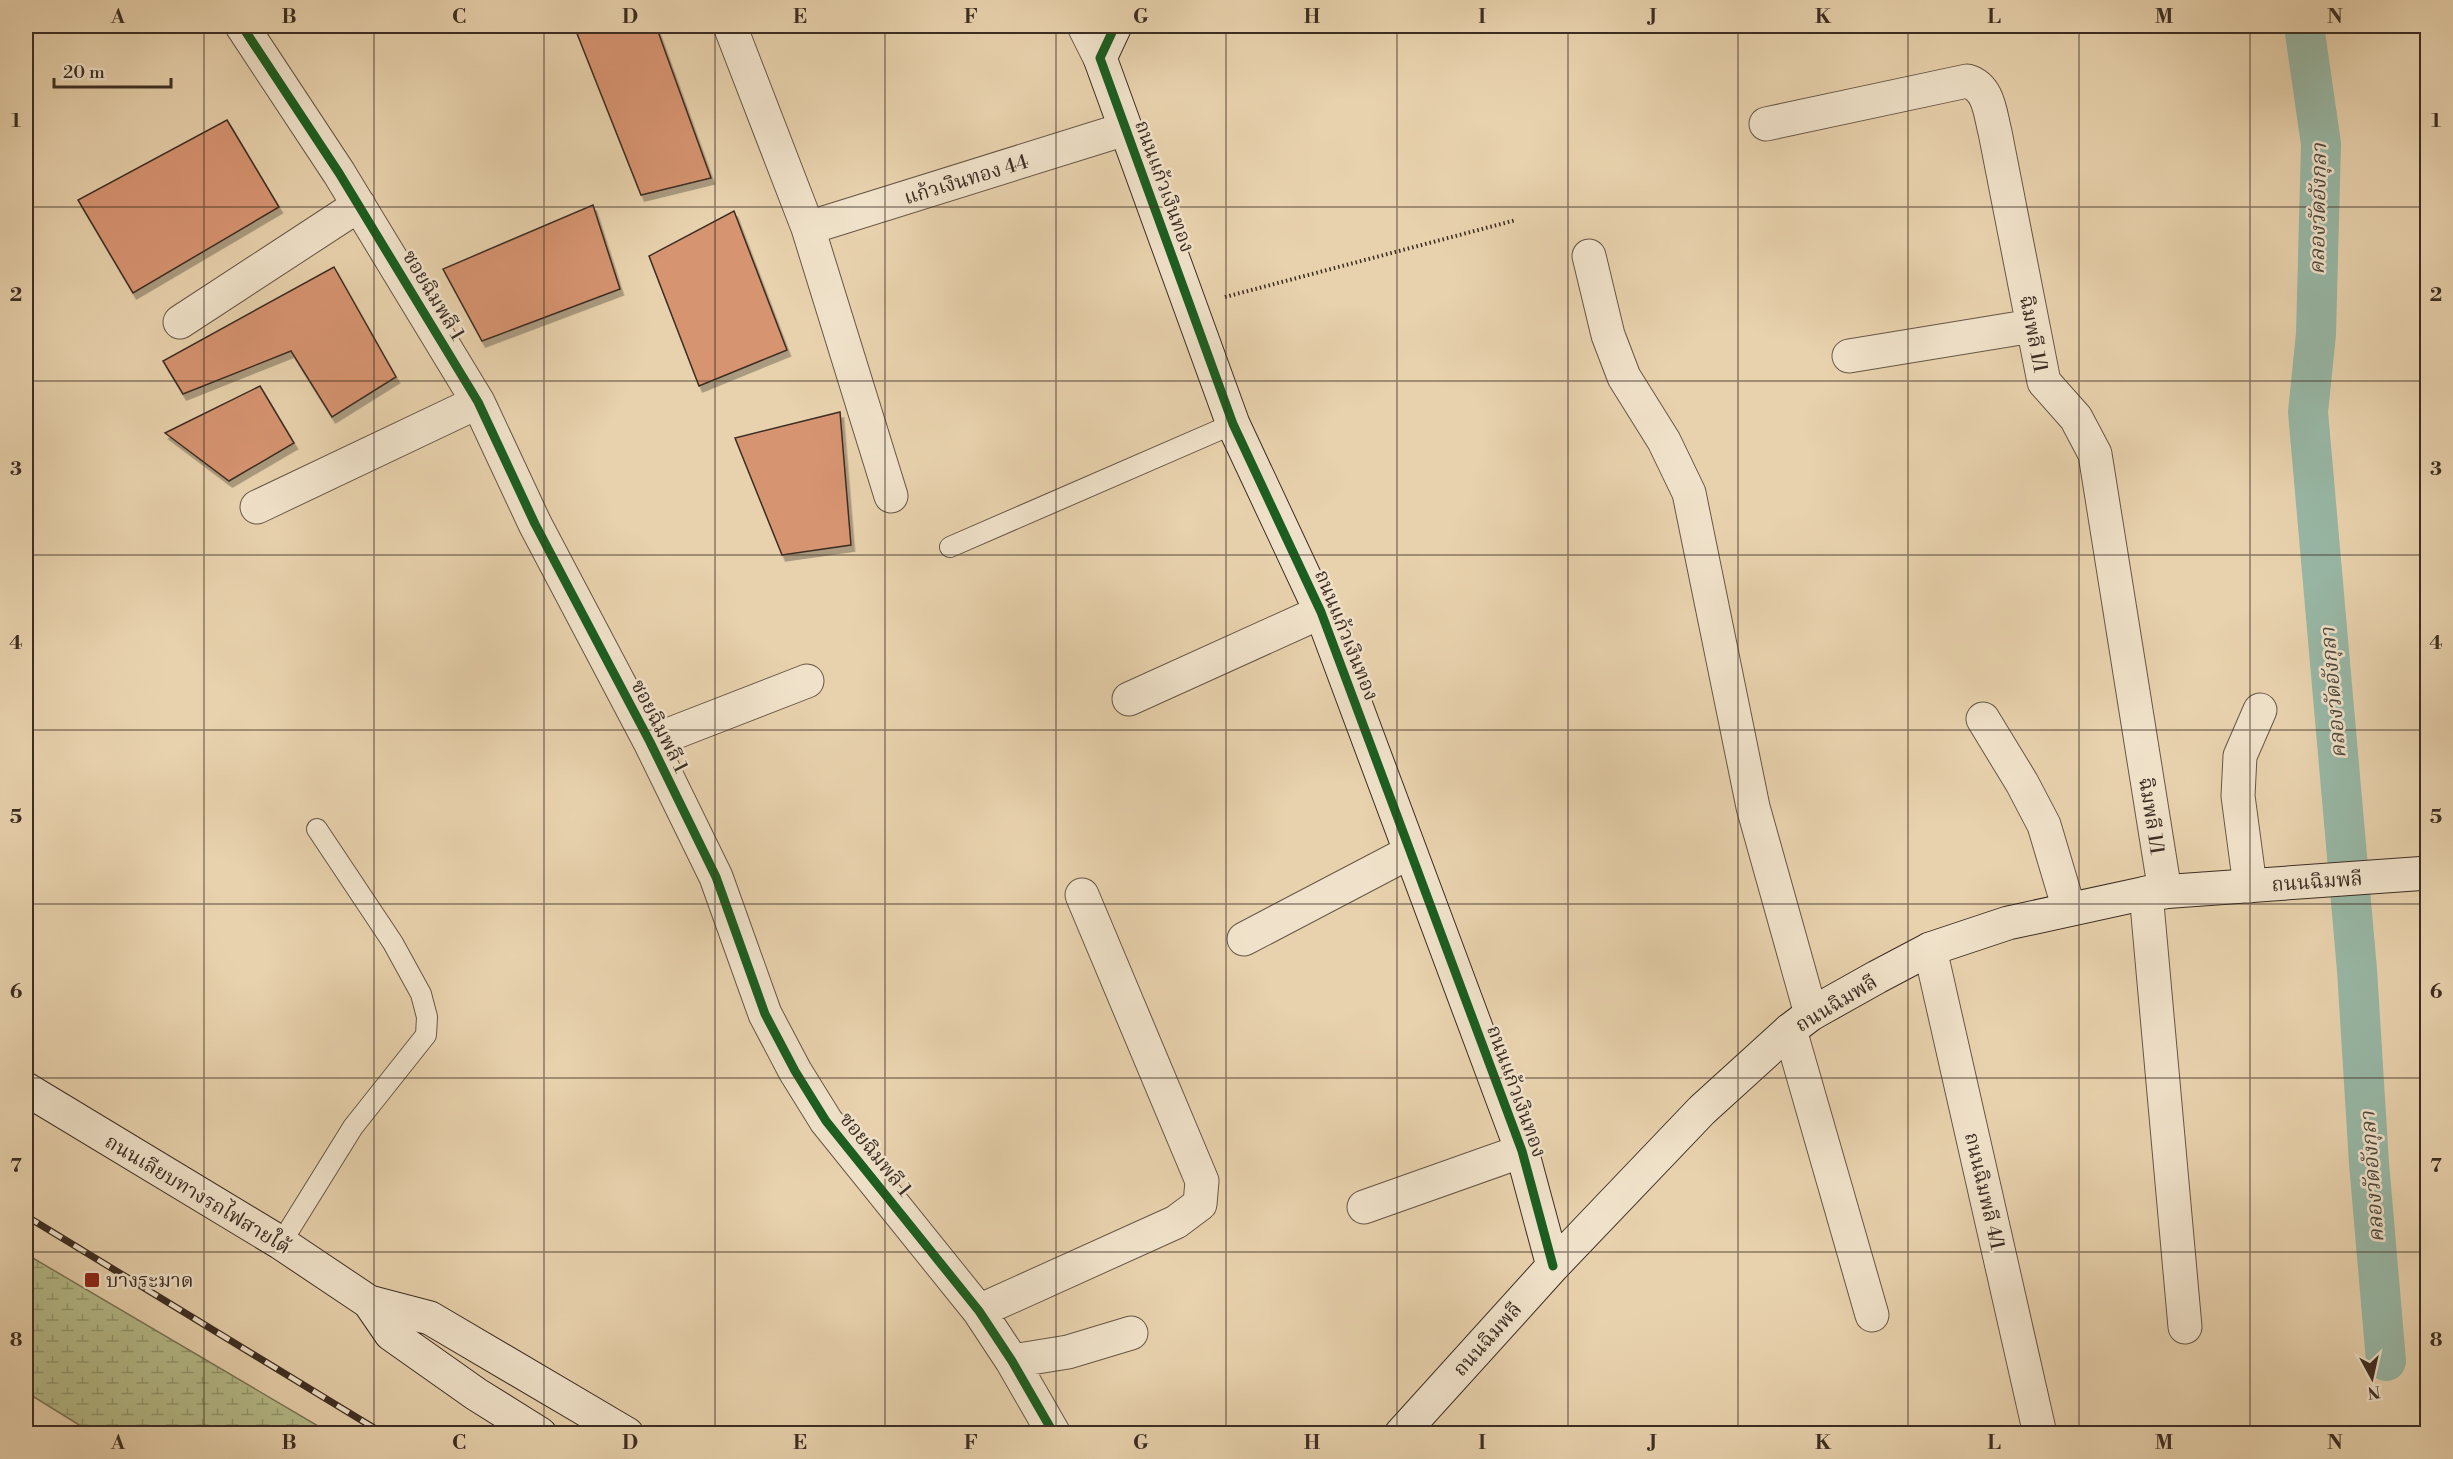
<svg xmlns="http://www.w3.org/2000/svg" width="2453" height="1459" viewBox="0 0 2453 1459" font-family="'Libre Bodoni','Noto Serif Thai',serif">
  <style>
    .wetland { fill: url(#wetland-marsh); stroke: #787456; stroke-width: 1.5 }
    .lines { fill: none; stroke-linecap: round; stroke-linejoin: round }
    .canal { stroke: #98b8a6; stroke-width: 40 }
    .building { fill: #d79471; stroke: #3c2d23; stroke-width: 1.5; filter: url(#shadow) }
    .lane-casing { stroke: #675646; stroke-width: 22 }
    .street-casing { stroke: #675646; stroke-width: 35 }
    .secondary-casing { stroke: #3c2d23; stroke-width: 35 }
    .path { stroke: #3c2d23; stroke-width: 4; stroke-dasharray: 1.5 3; stroke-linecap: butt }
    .lane { stroke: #f0e2ca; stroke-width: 20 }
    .street { stroke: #f0e2ca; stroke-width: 33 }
    .secondary { stroke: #f0e2ca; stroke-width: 33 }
    .rail-casing { stroke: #3c2d23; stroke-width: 7 }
    .rail { stroke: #f0e2ca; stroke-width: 4.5; stroke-dasharray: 14; stroke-linecap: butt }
    .cycleway-casing { stroke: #f0e2ca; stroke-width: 13 }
    .cycleway { stroke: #1b5e20; stroke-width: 9 }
    .grid { fill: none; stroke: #3c2d23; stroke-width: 1.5; stroke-opacity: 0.55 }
    .poi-dot { fill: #8f2418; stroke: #f0e2ca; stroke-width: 2 }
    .labels { text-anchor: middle; stroke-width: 5; stroke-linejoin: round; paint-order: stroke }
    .street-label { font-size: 20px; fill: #3c2d23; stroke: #f0e2ca }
    .poi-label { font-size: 20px; fill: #3c2d23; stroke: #f0e2ca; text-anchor: start }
    .water-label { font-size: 21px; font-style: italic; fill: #4e493d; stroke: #f0e2ca }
    .neatline { fill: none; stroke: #3c2d23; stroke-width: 2 }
    .grid-label { font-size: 20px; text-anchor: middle; font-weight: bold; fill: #3c2d23 }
  </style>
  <defs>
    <pattern id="wetland-marsh" width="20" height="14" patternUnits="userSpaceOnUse" patternTransform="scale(1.5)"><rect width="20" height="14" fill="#b5bc8a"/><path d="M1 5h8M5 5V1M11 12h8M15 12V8" fill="none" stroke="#949970"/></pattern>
    <filter id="shadow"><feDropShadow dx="3.5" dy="6" stdDeviation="0" flood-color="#0004"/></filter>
  </defs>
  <rect width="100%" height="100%" fill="#e8d2ad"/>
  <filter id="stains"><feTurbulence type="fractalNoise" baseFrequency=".00333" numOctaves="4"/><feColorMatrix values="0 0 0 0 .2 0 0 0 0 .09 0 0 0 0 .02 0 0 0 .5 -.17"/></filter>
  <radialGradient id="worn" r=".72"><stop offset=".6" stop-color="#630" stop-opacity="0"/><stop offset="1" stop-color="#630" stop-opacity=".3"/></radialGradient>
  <path class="wetland" d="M26,1254L330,1433H92L26,1392Z"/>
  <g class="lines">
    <path class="canal" d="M2304,26L2321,144L2316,334L2308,412L2357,970L2369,1163L2386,1361"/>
  </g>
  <path class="building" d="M574,26H656L711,178L641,195Z
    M227,120L279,207L133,293L78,200Z
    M593,205L620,289L482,341L443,269Z
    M734,211L787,350L699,386L649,256Z
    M334,267L396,377L332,417L291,351L183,394L163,361Z
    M260,386L294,443L229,481L165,433Z
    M840,412L851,545L782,555L735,438Z"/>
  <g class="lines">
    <g class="lane-casing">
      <path id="lane" d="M950,547L1233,424
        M281,1243L353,1127L426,1035L427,1017L421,994L393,943L317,829"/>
    </g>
    <g class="street-casing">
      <path id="street" d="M242,26L339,173L478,402L535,524L650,742L716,877L765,1014L795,1071L826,1121L979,1311L1012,1361L1054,1434
        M730,26L808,228L891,496
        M1084,26L1100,58
        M1766,124L1967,81C1989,87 1990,113 1995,132L2044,382L2076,418L2095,454L2165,892
        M808,228L1125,129
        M1589,256L1608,335L1624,377L1664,441L1689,493L1753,807L1811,1014
        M180,322L359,205
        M1849,356L2032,326
        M257,507L478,402
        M1129,699L1321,612
        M1983,719L2022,783L2044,825L2069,909
        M650,742L807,681
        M2250,886L2238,796L2240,756L2260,710
        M2146,893L2185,1327
        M1244,939L1410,852
        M1930,949L2040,1434
        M1790,1030L1872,1315
        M1364,1207L1522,1151
        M979,1311L1176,1222L1200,1204L1202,1181L1082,895
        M1012,1361L1068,1352L1131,1333"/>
    </g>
    <g class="secondary-casing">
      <path id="secondary" d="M1115,26L1100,58L1233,424L1321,612L1522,1151L1553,1266
        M26,1089L281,1243L369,1302L430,1318L627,1434
        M369,1302L391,1334L476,1394L540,1434
        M1401,1434L1553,1266L1702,1110L1790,1030L1811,1014L1877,977L1930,949L2008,923L2146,893L2428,873"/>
    </g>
    <path class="path" d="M1225,297L1516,220"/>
    <use href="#lane" class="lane"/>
    <use href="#street" class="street"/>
    <use href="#secondary" class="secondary"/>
    <g class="rail-casing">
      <path id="rail" d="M26,1216L384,1434"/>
    </g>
    <use href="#rail" class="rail"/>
    <g class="cycleway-casing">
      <path id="cycleway" d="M242,26L339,173L478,402L535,524L650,742L716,877L765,1014L795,1071L826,1121L979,1311L1012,1361L1054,1434
        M1115,26L1100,58L1233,424L1321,612L1522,1151L1553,1266"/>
    </g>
    <use href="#cycleway" class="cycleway"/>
  </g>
  <path class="grid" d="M204,26V1434M374,26V1434M544,26V1434M715,26V1434M885,26V1434M1056,26V1434M1226,26V1434M1397,26V1434M1568,26V1434M1738,26V1434M1908,26V1434M2079,26V1434M2250,26V1434M26,207H2428M26,381H2428M26,555H2428M26,730H2428M26,904H2428M26,1078H2428M26,1252H2428"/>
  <rect class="poi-dot" x="84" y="1272" width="16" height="16" rx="3"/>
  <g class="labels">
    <g class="street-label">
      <text transform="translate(966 179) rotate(-17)" y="7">แก้วเงินทอง 44</text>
      <text transform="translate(1165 186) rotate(70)" y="7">ถนนแก้วเงินทอง</text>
      <text transform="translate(434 295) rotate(59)" y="7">ซอยฉิมพลี 1</text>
      <text transform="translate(2034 334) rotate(79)" y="7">ฉิมพลี 1/1</text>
      <text transform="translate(1347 635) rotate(68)" y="7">ถนนแก้วเงินทอง</text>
      <text transform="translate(660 726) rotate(63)" y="7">ซอยฉิมพลี 1</text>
      <text transform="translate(2152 816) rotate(81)" y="7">ฉิมพลี 1/1</text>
      <text transform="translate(2317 881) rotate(-4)" y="7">ถนนฉิมพลี</text>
      <text transform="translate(1836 1003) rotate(-31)" y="7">ถนนฉิมพลี</text>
      <text transform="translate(1517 1091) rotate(70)" y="7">ถนนแก้วเงินทอง</text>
      <text transform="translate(876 1154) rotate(51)" y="7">ซอยฉิมพลี 1</text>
      <text transform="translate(1985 1191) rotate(77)" y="7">ถนนฉิมพลี 4/1</text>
      <text transform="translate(198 1194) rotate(31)" y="7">ถนนเลียบทางรถไฟสายใต้</text>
      <text transform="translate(1487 1339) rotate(-48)" y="7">ถนนฉิมพลี</text>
    </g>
    <g class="poi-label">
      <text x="106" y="1287">บางระมาด</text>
    </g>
    <g class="water-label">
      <text transform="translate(2318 209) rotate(-89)" y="7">คลองวัดอังกุลา</text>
      <text transform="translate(2333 693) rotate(-95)" y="7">คลองวัดอังกุลา</text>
      <text transform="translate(2372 1177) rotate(-94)" y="7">คลองวัดอังกุลา</text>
    </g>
  </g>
  <rect width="2453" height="1459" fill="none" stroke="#e8d2ad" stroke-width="66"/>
  <g transform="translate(2372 1378) rotate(172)" stroke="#f0e2ca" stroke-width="4.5" paint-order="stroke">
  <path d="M0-4.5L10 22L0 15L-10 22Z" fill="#3c2d23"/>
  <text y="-9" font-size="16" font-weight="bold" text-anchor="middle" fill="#3c2d23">N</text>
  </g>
  <path d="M54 78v9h117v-9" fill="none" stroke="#3c2d23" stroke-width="3"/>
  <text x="63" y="78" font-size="18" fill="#3c2d23" stroke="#f0e2ca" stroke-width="4.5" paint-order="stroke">20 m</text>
  <rect x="33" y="33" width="2387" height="1393" class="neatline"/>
  <g class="grid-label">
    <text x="118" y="23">A</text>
    <text x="289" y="23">B</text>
    <text x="459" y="23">C</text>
    <text x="630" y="23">D</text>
    <text x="800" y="23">E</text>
    <text x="971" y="23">F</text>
    <text x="1141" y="23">G</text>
    <text x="1312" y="23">H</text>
    <text x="1482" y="23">I</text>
    <text x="1653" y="23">J</text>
    <text x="1823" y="23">K</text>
    <text x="1994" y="23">L</text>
    <text x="2164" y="23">M</text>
    <text x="2335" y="23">N</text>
    <text x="16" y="127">1</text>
    <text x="2436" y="127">1</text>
    <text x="16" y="301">2</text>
    <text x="2436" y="301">2</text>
    <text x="16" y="475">3</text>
    <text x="2436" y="475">3</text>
    <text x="16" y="649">4</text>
    <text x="2436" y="649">4</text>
    <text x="16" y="823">5</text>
    <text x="2436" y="823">5</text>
    <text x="16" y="998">6</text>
    <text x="2436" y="998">6</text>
    <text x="16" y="1172">7</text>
    <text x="2436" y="1172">7</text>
    <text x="16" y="1346">8</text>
    <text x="2436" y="1346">8</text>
    <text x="118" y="1449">A</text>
    <text x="289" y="1449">B</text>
    <text x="459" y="1449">C</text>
    <text x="630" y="1449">D</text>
    <text x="800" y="1449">E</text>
    <text x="971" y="1449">F</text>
    <text x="1141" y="1449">G</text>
    <text x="1312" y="1449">H</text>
    <text x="1482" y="1449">I</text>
    <text x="1653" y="1449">J</text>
    <text x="1823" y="1449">K</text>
    <text x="1994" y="1449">L</text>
    <text x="2164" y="1449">M</text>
    <text x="2335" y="1449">N</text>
  </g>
  <rect width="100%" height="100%" filter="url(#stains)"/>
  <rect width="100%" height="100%" fill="url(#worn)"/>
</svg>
